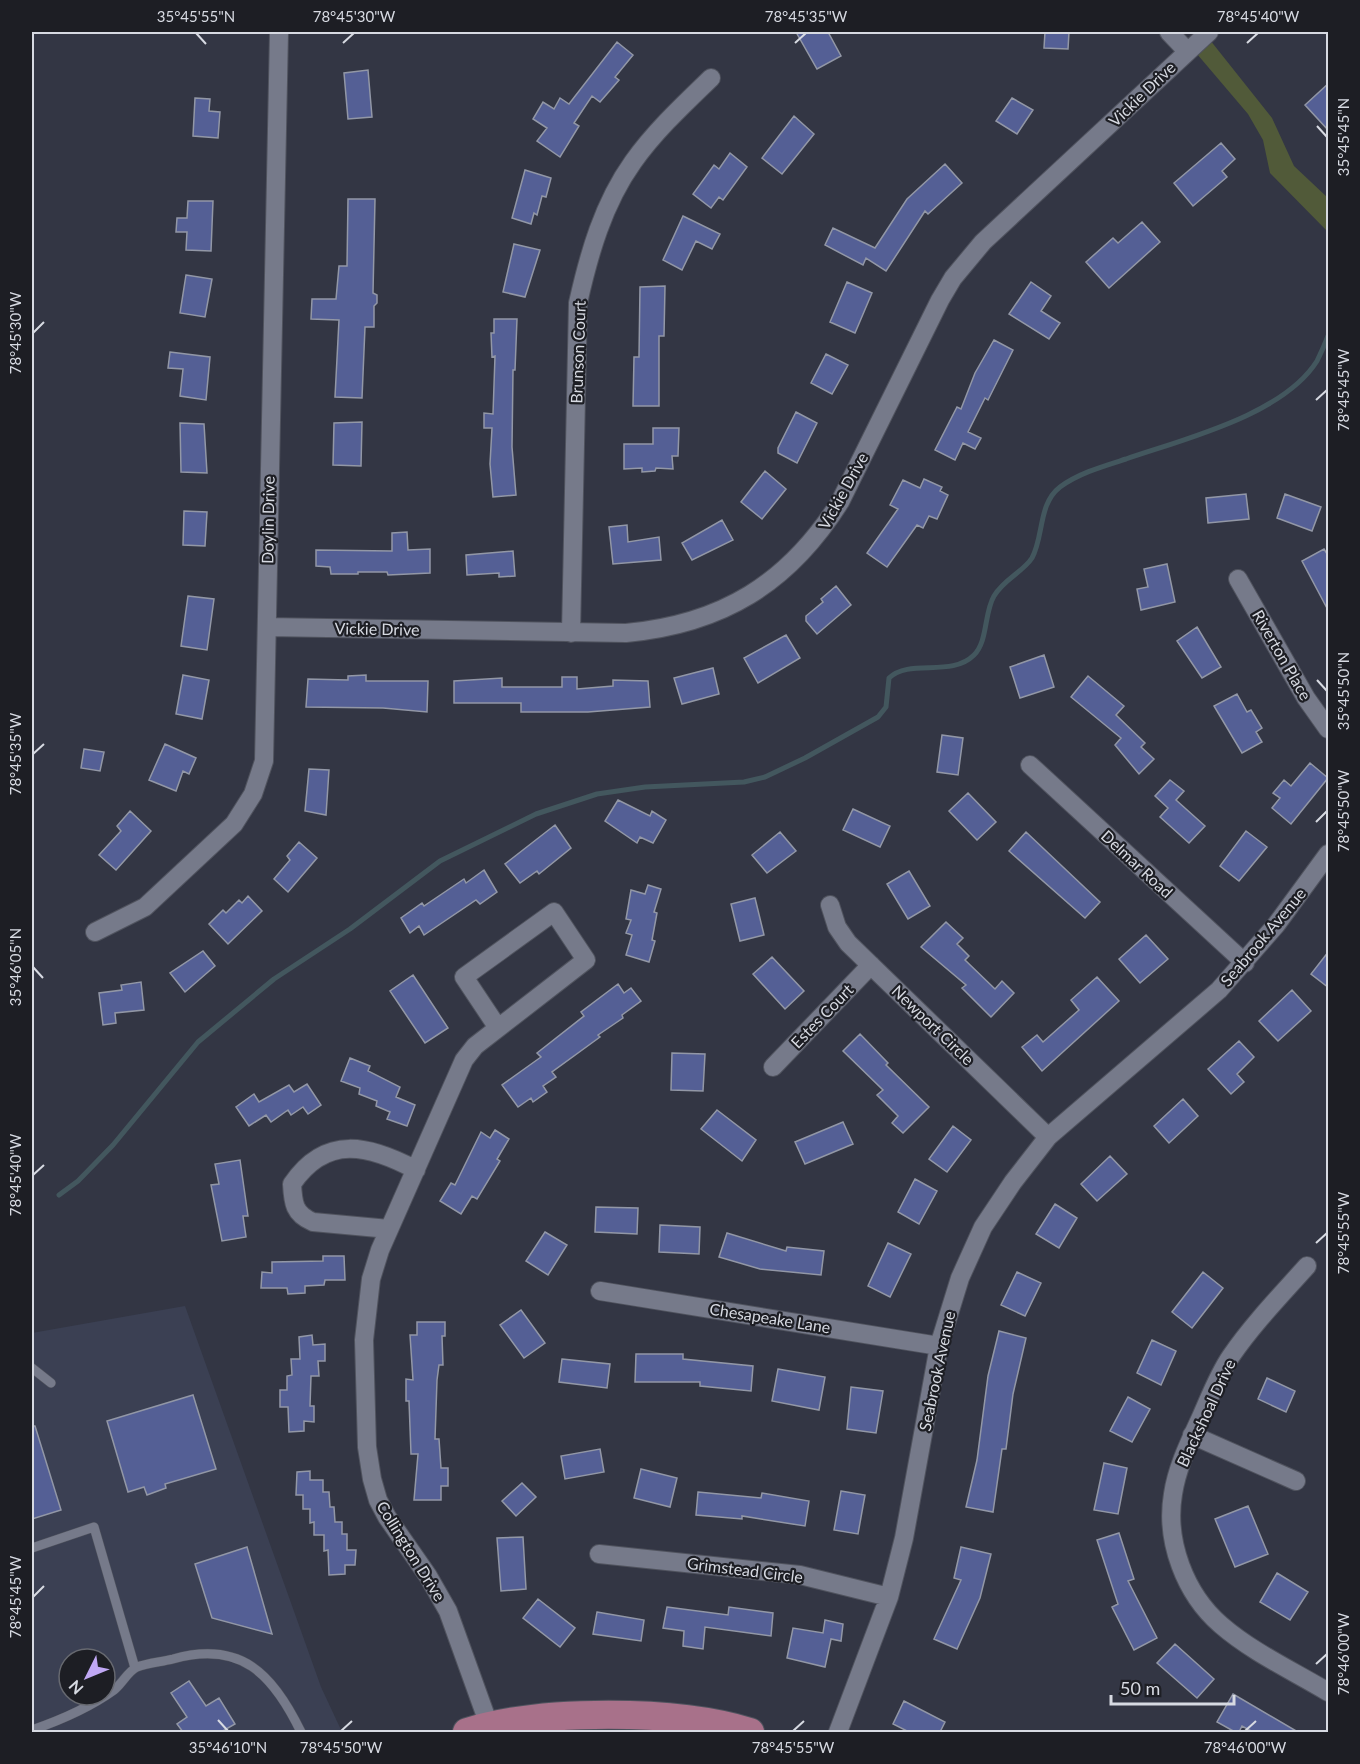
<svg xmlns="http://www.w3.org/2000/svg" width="1360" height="1764" viewBox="0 0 1360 1764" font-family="Lato,sans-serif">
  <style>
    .built { fill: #3b4053; fill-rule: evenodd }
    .green { fill: #515a39 }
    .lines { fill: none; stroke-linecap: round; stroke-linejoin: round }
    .stream { stroke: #43575e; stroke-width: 5 }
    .building { fill: #545f95; stroke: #9297a6; stroke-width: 1.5 }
    .lane-casing { stroke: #50535e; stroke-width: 10 }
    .street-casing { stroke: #50535e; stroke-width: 20 }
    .primary-casing { stroke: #50535e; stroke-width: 30 }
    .lane { stroke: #767a8a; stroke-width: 9 }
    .street { stroke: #767a8a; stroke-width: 18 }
    .primary { stroke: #a8718a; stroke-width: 28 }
    .ticks { fill: none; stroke: #d7dae2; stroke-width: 2 }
    .labels { text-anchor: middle; stroke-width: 4.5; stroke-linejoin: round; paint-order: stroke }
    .street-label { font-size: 16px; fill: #d7dae2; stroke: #1d1e24 }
    .neatline { fill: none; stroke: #d7dae2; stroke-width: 2 }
    .ticks-label { font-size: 15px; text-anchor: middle; fill: #d7dae2 }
  </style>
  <rect width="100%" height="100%" fill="#333644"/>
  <path class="built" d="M185,1306L321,1687L342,1732H32V1333ZM69,1659H105V1695H69Z"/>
  <path class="green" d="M1210,40L1272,118L1294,166L1328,198V232L1270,173L1263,140L1248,114L1197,54Z"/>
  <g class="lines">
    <path class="stream" d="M59,1195L78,1181L113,1145L198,1042L274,979L350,929L440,861L536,814L597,794L645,787L744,782L765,777L805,758L878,717L886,707L889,678C910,658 951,678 974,655C988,641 984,613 994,596C1004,579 1023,572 1032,558C1044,536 1038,504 1060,487C1079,473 1104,466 1126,459C1184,439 1283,415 1317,361C1321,353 1325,344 1328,336"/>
  </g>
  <path class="building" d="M796,32H828L841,56L817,69Z
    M1045,32H1069L1068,49L1044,48Z
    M617,42L633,55L615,77L619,80L600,102L592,96L574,123L579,126L560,157L537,141L547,128L533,119L543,102L554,109L560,98L569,104Z
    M368,70L372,117L348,119L344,73Z
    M1329,83V131L1305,105Z
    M195,98L210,99L209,111L220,112L218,138L193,136Z
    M1012,98L1033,110L1017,134L996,121Z
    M794,116L814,134L782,174L762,158Z
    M1221,143L1235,159L1222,171L1227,177L1193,206L1174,183Z
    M730,153L747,167L723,200L719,197L711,208L693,194L714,165L719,169Z
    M945,164L962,183L928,214L925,211L886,271L866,258L863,265L825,245L833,228L875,248L907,199Z
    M525,170L551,178L546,197L542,196L537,215L534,213L531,224L512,218Z
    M348,199H375L373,293L377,295V303L374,306V327H365L362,398L335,397L339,320L311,319L312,299H336L339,266H347Z
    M188,201H213L211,251L186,250L187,232H176L177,218H187Z
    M683,216L720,234L712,249L696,241L682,270L663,260Z
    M1142,222L1160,242L1109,288L1086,262L1113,238L1118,243Z
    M514,244L540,250L525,297L503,292Z
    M186,275L212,279L205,317L180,313Z
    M847,282L872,293L855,333L830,322Z
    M1031,282L1051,296L1041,311L1060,323L1049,339L1009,314Z
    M665,286L664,336H659V406H633L634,357H639L640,287Z
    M494,319H517L515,370H513L512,447L516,495L493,497L490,464L492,428H484V413L493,414L495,356L492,357L491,333H494Z
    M994,340L1013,350L988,400L985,398L968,432L981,438L975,449L963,443L955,460L935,450L957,407L961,409L975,373Z
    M170,352L210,357L206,400L180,396L183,369L168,368Z
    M826,354L848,365L832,394L811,383Z
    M796,412L817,423L797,463L778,453V448Z
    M362,422L361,466L333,465L334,423Z
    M180,423L204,424L207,473L181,472Z
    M653,428H679L678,456H672L673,469L656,468L655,471L642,472V468L624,469V444H653Z
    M765,471L786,489L762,519L741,502Z
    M924,479L942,487L940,491L948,495L937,519L929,516L923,528L917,525L887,567L867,553L898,509L890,505L903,480L920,488Z
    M1246,494L1249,519L1208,523L1206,498Z
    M1285,494L1321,507L1312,531L1277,518Z
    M184,511L207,512L205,546L183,545Z
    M722,520L733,540L692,560L682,543Z
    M627,525L628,542L659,537L661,560L613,564L609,527Z
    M407,532L408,550L430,549V573L388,575L387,572H358V574H331L330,567L316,566V550L392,551V533Z
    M1324,549L1329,557V612L1302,561Z
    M513,551L515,576L499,577V573L467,575L466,555Z
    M1167,564L1175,602L1141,610L1137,589L1148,587L1144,569Z
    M836,586L851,605L817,634L806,621V616L823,602L821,599Z
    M188,596L214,599L207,650L181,646Z
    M1197,627L1221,667L1202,678L1177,641Z
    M786,635L800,658L758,683L744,658Z
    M1044,655L1054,687L1020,698L1010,667Z
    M713,668L719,694L682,704L674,678Z
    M183,675L209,680L202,719L176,714Z
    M366,675V681H428L427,712L383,708L306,707L308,679L348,680V676Z
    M1088,676L1124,706L1116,715L1145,743L1141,747L1154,759L1139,774L1115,745L1121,738L1071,697Z
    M562,677H577V689L613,686V680L648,681L650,707L588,712H521V703H454V681L502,678V687H562Z
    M1237,694L1247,712L1251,710L1262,728L1256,732L1262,742L1242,753L1214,706Z
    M942,735L963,738L958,775L937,772Z
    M165,744L196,758L189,774L183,771L176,791L149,780Z
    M84,749L104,752L100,771L81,768Z
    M1310,763L1328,778L1291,824L1272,808L1280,798L1273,793L1284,780L1291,786Z
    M309,769L329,770L326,815L305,811Z
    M1170,780L1184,791L1176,800L1205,826L1189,843L1160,817L1168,808L1155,796Z
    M968,793L996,822L977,840L949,811Z
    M618,800L650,816L652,811L666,820L653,843L640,837L637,843L605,821Z
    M853,809L890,826L880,847L843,830Z
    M130,811L151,831L116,870L99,855L121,831L117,826Z
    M555,825L571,848L539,874L537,871L520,883L505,864Z
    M1246,831L1267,847L1239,881L1220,866Z
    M780,832L796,851L767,873L752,855Z
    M1026,832L1100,902L1085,918L1009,851Z
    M299,842L317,858L288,892L274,879L290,860L287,856Z
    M484,870L497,892L480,904L476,900L424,935L419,926L410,933L401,918L422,903L424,906L464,879L466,883Z
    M909,871L930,906L908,919L887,884Z
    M648,885L661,889L654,912L657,913L652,940L655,941L649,962L626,955L632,935L626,933L631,920L626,919L631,890L645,894Z
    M248,896L262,911L228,944L209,924L223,910L226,913L239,900L242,903Z
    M755,898L764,935L740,941L731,904Z
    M946,922L963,938L957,944L969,956L965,960L995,989L1002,981L1014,993L991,1017L962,988L966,985L921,947Z
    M1146,935L1168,959L1140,983L1119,959Z
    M203,951L215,966L185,992L170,973Z
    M1329,951V988L1311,974Z
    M772,957L804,991L785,1009L753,974Z
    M413,975L448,1028L425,1043L390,991Z
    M1097,977L1119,1001L1042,1071L1022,1047L1037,1035L1043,1042L1079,1010L1071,1000Z
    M141,982L144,1010L115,1013L116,1023L103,1025L99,993L122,990L121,985Z
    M618,984L624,993L631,988L641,1001L622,1015L623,1018L598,1035L600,1037L552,1072L556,1077L543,1086L547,1092L533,1102L531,1098L518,1107L502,1085L541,1057L537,1053L584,1016L581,1012Z
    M1292,990L1311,1011L1278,1041L1259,1021Z
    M860,1034L888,1063L886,1065L929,1107L903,1133L892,1123L898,1116L877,1095L883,1090L843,1051Z
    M1239,1041L1254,1057L1237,1074L1244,1082L1231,1094L1208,1069Z
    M672,1053L705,1054L703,1091L671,1090Z
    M350,1058L370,1066L368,1071L400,1087L396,1097L415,1105L407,1126L387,1119L390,1112L376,1106L377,1101L359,1094L360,1088L341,1081Z
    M307,1084L321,1105L308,1114L303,1107L291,1115L288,1110L271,1122L266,1115L249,1126L236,1107L254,1094L259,1102L289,1085L294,1092Z
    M1183,1099L1198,1116L1169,1143L1154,1126Z
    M717,1110L756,1140L742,1161L701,1129Z
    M843,1122L853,1144L805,1164L795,1142Z
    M953,1126L971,1140L947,1172L929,1159Z
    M495,1130L509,1139L497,1159L500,1161L477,1199L472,1196L461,1214L440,1201L451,1183L455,1185L481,1132L490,1138Z
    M1110,1156L1127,1174L1097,1201L1081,1184Z
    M240,1160L248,1216H243L246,1237L222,1241L211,1185L219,1184L215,1164Z
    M915,1179L937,1191L919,1224L898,1212Z
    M1055,1204L1077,1218L1059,1248L1036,1234Z
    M596,1207L638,1208L637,1234L595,1232Z
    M660,1225L700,1227L699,1254L659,1252Z
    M545,1232L567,1245L548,1275L526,1261Z
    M727,1233L786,1251L787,1247L824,1251L821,1275L760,1269L719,1257Z
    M888,1243L911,1254L890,1297L868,1286Z
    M323,1256H344L345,1280H325L324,1285L305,1286V1293L288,1294L287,1288H261L262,1272L272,1273V1262L323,1261Z
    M1017,1272L1041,1283L1025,1316L1001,1305Z
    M1203,1272L1223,1288L1192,1328L1172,1312Z
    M521,1310L545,1343L524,1358L500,1325Z
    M417,1322H445V1336H442L443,1365H439L437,1380L435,1439H439L441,1468H448V1486H441V1500H414L418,1454H411L409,1401H406V1379L413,1380L410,1335H417Z
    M999,1331L1026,1338L1013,1394L1006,1449H1002L993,1512L966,1507L977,1460L988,1376Z
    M312,1335L313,1345L325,1344V1361H318L319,1376H311L310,1406H314V1422L304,1421V1431L289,1432L288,1407H280V1390H287V1376L292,1375L291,1359H300L299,1337Z
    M1152,1340L1176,1351L1161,1385L1137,1373Z
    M636,1354H683V1359L753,1366L751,1391L700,1386V1382H635Z
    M562,1359L610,1364L607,1388L559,1382Z
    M778,1369L825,1377L819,1410L772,1401Z
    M1267,1378L1295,1391L1286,1412L1258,1399Z
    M851,1387L883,1391L876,1433L847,1429Z
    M193,1395L216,1469L165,1484L166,1488L147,1495L144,1487L128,1492L107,1421Z
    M1128,1397L1150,1409L1132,1442L1110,1431Z
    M32,1426H35L61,1510L32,1519Z
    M600,1449L604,1472L565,1479L561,1456Z
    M1104,1463L1127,1468L1118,1514L1094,1510Z
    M641,1469L677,1478L670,1507L634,1498Z
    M310,1471V1480H323V1492H329L330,1507H334L335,1522H342V1534H347V1550H356L355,1565H345V1574L329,1575L328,1550L324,1551V1535H314V1522L310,1523V1509H303V1495H296L297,1472Z
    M522,1483L536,1497L516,1516L502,1501Z
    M841,1491L865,1495L858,1534L834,1530Z
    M698,1492L761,1498L762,1493L809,1501L805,1526L742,1516V1519L696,1515Z
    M1248,1506L1268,1554L1235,1567L1215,1519Z
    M1119,1533L1134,1579L1128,1581L1157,1638L1134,1650L1112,1607L1118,1604L1097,1540Z
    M523,1537L526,1589L501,1591L497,1538Z
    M247,1547L272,1634L212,1618L195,1564Z
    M961,1547L991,1554L980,1598L957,1649L934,1639L961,1580L954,1578Z
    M1277,1573L1308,1592L1290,1620L1260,1602Z
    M538,1599L575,1628L560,1647L523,1618Z
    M667,1607L728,1615L729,1607L773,1613L771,1636L705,1627L703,1649L683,1646L684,1631L663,1628Z
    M597,1612L644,1620L641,1641L593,1634Z
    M825,1620L843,1624L841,1641L831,1639L825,1667L787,1658L793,1628L823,1633Z
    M1175,1644L1214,1679L1197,1698L1157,1663Z
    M189,1681L206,1706L219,1698L235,1724L221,1732H183L177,1724L187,1717L171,1693Z
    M1233,1694L1298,1732H1253L1242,1726L1239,1732H1235L1217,1722Z
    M904,1701L945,1722L940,1732H909L893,1724Z"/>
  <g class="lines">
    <g class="lane-casing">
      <path id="lane" d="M32,1368L51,1383
        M32,1548L94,1527L135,1668
        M32,1730C61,1720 89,1708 114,1690C122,1684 128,1671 137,1667C148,1663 161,1662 173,1659C241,1640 273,1674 301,1732"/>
    </g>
    <g class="street-casing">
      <path id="street" d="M1169,32L1187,51
        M1238,579L1306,698L1328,729
        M267,627L626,633C722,624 788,584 840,502L940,300L953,278L983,242L1209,32
        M571,633L578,303C589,254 603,204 633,162C655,131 684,104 711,78
        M1030,765L1245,963
        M830,905L837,927L848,943L1048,1137
        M95,932L145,907L234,824L253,794L264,761L279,32
        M773,1067L871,965
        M389,1229L313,1222C294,1214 293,1203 292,1184C326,1134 369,1145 416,1170
        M1307,1266C1281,1295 1253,1324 1231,1356C1218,1375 1210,1397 1201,1417C1190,1441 1177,1467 1173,1494C1165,1541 1185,1594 1221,1625C1252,1652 1293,1671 1328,1692
        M600,1291L939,1346
        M1192,1435L1296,1481
        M599,1554L800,1575L889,1597
        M489,1725L448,1611L428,1576L387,1517L378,1500L372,1479L367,1447L364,1340L371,1279L380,1250L464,1060L475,1046L586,960L554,912L464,977L498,1028
        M838,1732L889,1597L904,1538L939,1346L960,1278L983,1227L1013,1182L1048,1137L1219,990L1276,925L1328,854"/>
    </g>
    <g class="primary-casing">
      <path id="primary" d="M467,1732C541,1709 676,1709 750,1732"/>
    </g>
    <use href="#lane" class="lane"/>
    <use href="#street" class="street"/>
    <use href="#primary" class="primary"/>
  </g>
  <path class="ticks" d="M196,33L206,44M343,43L354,33M795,43L806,33M1247,43L1258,33M1317,126L1327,137M33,333L44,322M1316,400L1327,390M1317,680L1327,691M33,754L44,744M1316,822L1327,811M33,967L43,978M33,1175L44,1165M1316,1243L1327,1233M33,1597L44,1586M1316,1664L1327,1654M218,1720L228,1731M341,1731L352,1721M793,1731L804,1721M1245,1731L1256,1721"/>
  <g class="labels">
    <g class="street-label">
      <text transform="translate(1142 94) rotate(-44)" y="6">Vickie Drive</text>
      <text transform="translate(578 352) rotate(-88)" y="6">Brunson Court</text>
      <text transform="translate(843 491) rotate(-61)" y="6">Vickie Drive</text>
      <text transform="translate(268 520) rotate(-89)" y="6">Doylin Drive</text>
      <text transform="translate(377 629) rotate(1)" y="6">Vickie Drive</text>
      <text transform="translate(1282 655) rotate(60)" y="6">Riverton Place</text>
      <text transform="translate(1137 864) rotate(43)" y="6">Delmar Road</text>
      <text transform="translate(1263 937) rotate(-50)" y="6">Seabrook Avenue</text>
      <text transform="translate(822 1016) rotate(-46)" y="6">Estes Court</text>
      <text transform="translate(933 1025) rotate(44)" y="6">Newport Circle</text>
      <text transform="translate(770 1318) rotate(9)" y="6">Chesapeake Lane</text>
      <text transform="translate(937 1371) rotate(-78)" y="6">Seabrook Avenue</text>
      <text transform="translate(1206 1413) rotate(-65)" y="6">Blackshoal Drive</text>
      <text transform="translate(411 1551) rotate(58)" y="6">Collington Drive</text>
      <text transform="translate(745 1570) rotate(7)" y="6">Grimstead Circle</text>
    </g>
  </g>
  <rect width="1360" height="1764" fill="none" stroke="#1d1e24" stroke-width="66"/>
  <g transform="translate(87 1677) rotate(227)"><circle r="28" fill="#1d1e24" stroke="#676970" stroke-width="1.5"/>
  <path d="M0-4.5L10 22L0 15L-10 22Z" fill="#c0a8f4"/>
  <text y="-9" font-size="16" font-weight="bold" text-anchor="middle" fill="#d7dae2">N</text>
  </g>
  <path d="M1111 1695v9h123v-9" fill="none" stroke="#d7dae2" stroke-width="3"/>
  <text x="1120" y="1695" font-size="18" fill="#d7dae2" stroke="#1d1e24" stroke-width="4.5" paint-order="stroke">50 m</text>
  <rect x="33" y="33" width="1294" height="1698" class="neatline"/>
  <g class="ticks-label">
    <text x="196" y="22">35°45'55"N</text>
    <text x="354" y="22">78°45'30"W</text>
    <text x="806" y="22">78°45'35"W</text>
    <text x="1258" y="22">78°45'40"W</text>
    <text transform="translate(1344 137) rotate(-90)" y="5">35°45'45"N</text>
    <text transform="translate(16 333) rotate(-90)" y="5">78°45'30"W</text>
    <text transform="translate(1344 390) rotate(-90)" y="5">78°45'45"W</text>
    <text transform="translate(1344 691) rotate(-90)" y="5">35°45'50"N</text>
    <text transform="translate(16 754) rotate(-90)" y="5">78°45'35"W</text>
    <text transform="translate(1344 811) rotate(-90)" y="5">78°45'50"W</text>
    <text transform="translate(16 967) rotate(-90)" y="5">35°46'05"N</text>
    <text transform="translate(16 1175) rotate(-90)" y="5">78°45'40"W</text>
    <text transform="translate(1344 1233) rotate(-90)" y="5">78°45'55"W</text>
    <text transform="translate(16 1597) rotate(-90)" y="5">78°45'45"W</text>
    <text transform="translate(1344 1654) rotate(-90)" y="5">78°46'00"W</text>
    <text x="228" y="1753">35°46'10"N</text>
    <text x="341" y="1753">78°45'50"W</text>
    <text x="793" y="1753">78°45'55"W</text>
    <text x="1245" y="1753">78°46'00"W</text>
  </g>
</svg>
